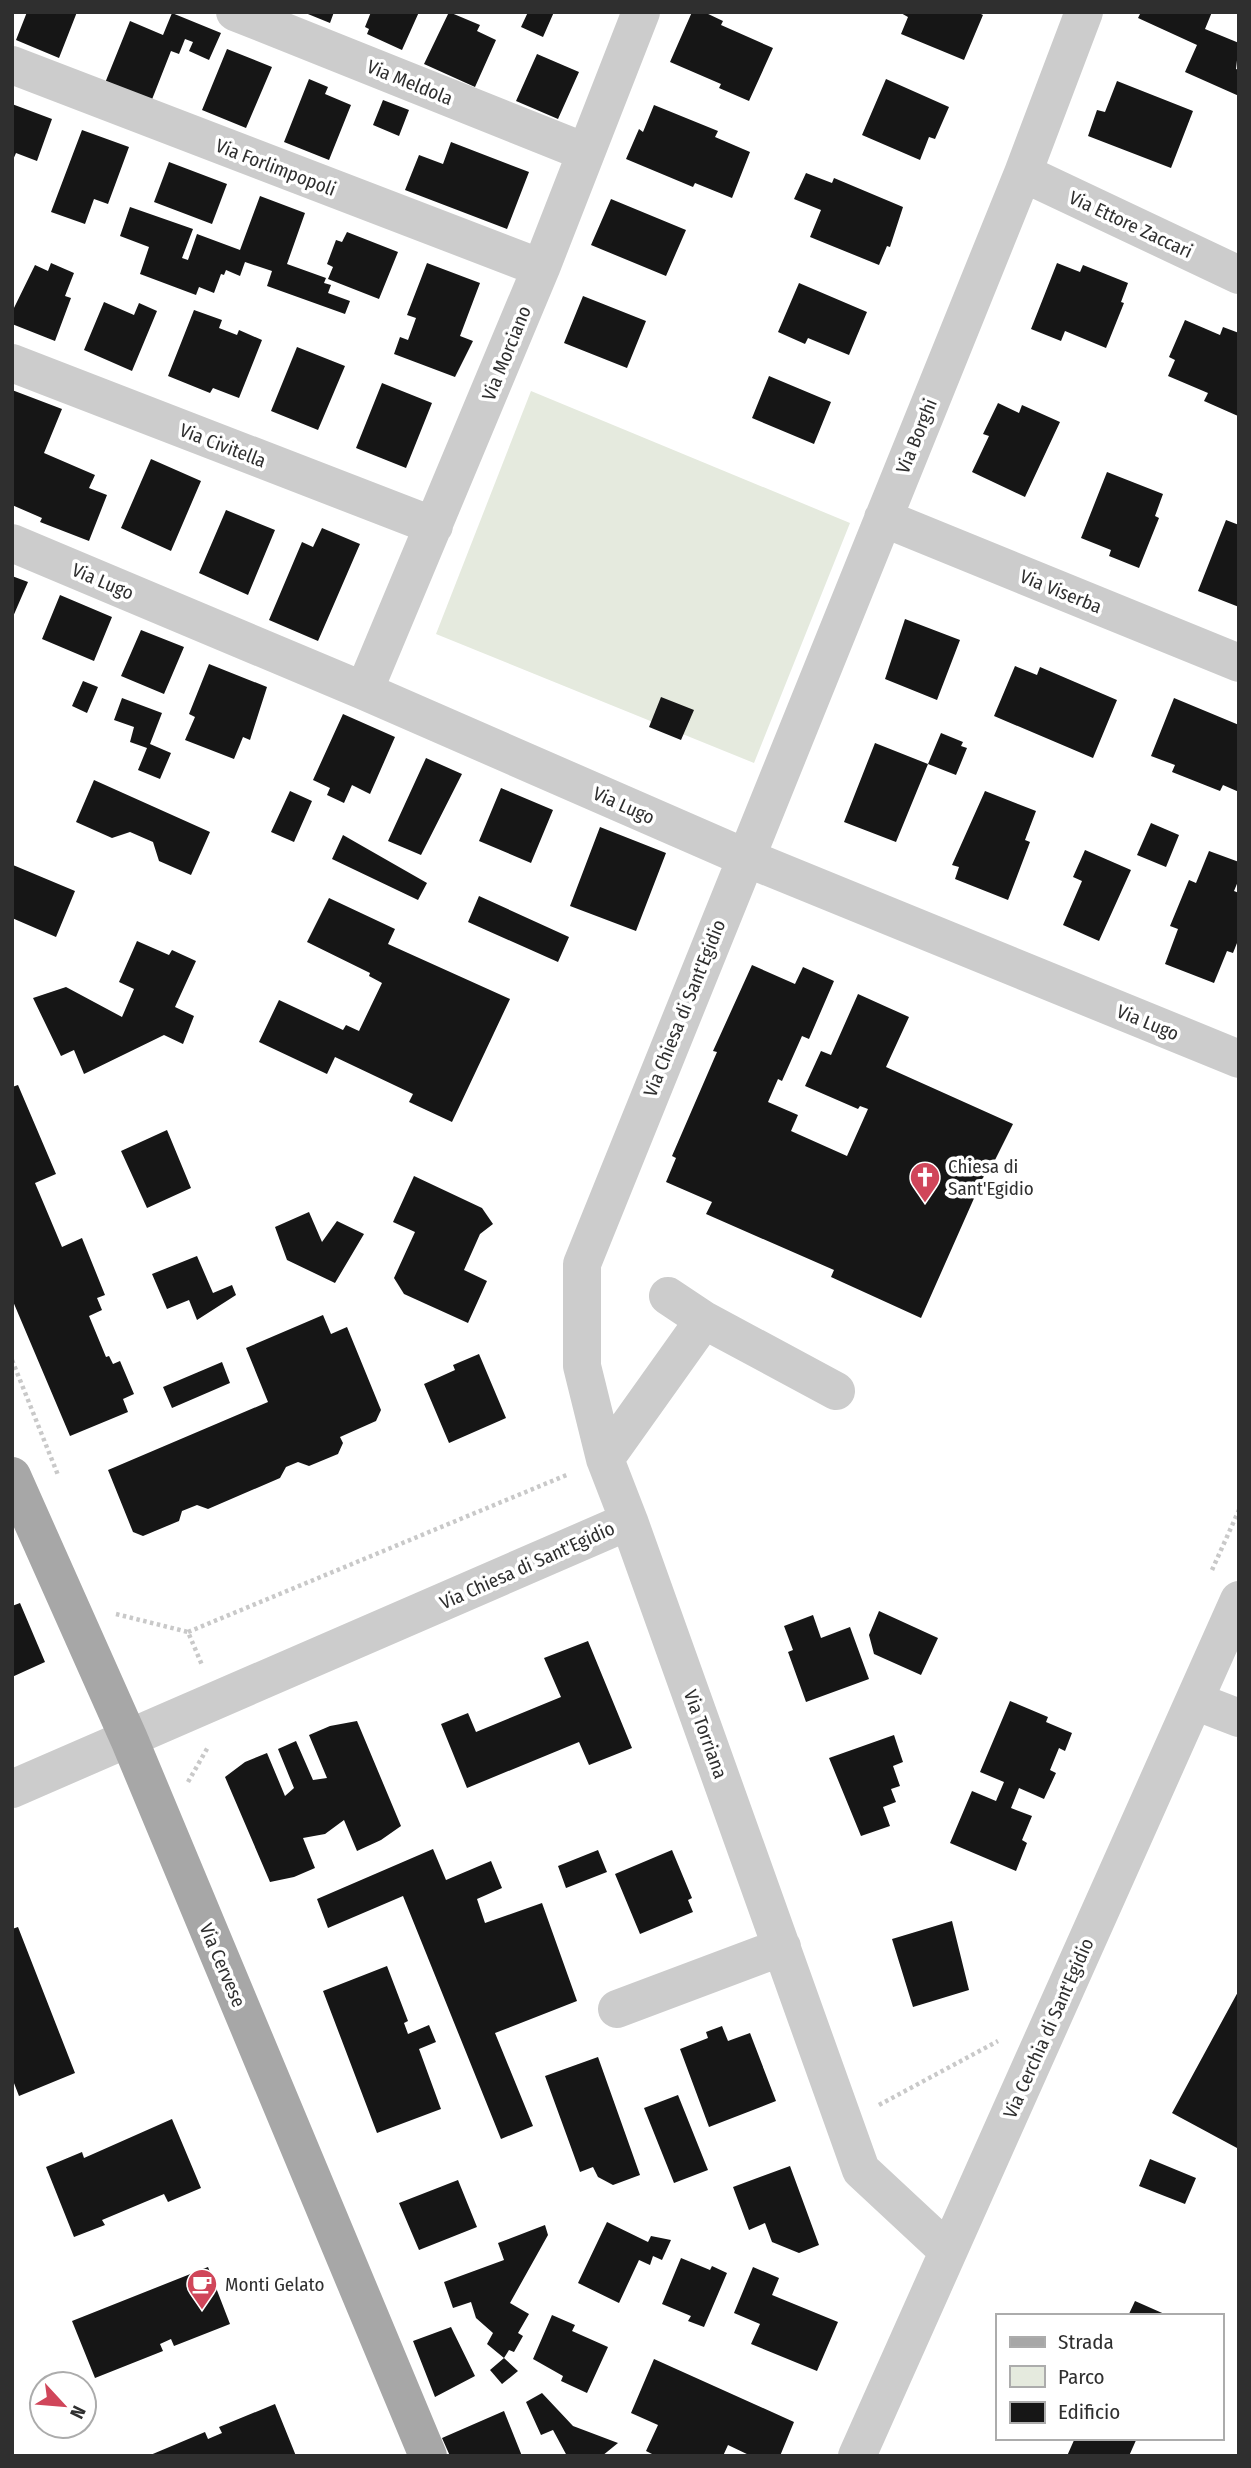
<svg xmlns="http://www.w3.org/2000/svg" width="1251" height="2468" viewBox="0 0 1251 2468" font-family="'Fira Sans Condensed',sans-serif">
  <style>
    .green { fill: #e5eade }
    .building { fill: #161616 }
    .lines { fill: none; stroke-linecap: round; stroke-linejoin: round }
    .path { stroke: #c9c9c9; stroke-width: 4.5; stroke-dasharray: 3.5 3.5; stroke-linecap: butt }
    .minor { stroke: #ccc; stroke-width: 38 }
    .major { stroke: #a7a7a7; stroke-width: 38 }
    .labels { text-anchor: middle; stroke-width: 7; stroke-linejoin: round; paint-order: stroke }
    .street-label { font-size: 19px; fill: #2f2f2f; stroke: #fff }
    .poi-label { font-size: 19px; fill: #2f2f2f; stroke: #fff; text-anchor: start }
  </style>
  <rect width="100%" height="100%" fill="#fff"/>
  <path class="green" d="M531,391L850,523L754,763L436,634Z"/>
  <path class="building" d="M27,12H77L59,58L16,40Z
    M303,12H334L330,23Z
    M371,12H419L402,50L367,34L369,29L365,27Z
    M449,12L480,25L477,31L496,40L475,87L424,64Z
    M528,12H554L543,37L521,27Z
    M692,12H704L723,21L721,25L773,48L749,101L719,88L721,84L670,62Z
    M899,12H977L983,15L964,60L901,34L908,17Z
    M1141,12H1212L1205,29L1239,43L1236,69L1239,70V96L1185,72L1197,45L1138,18Z
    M172,13L221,33L209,60L189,51L193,42L185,39L179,54L171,51L151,102L105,83L130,21L163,35Z
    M227,49L272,67L246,128L202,110Z
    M537,54L579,72L558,119L516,101Z
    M309,79L328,87L325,94L351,105L329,160L284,142Z
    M886,79L949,107L935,139L929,137L920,160L862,135Z
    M1117,81L1193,111L1171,168L1088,136L1097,110L1105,112Z
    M383,100L409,110L399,136L373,125Z
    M12,104L52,119L37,161L16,153L12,162Z
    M654,105L718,131L715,137L750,152L732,198L695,183L693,187L626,159L639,129L643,132Z
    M82,130L129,147L108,204L94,199L85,224L51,212Z
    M451,142L529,172L507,229L405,190L419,155L443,164Z
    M169,162L227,184L212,224L154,202Z
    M806,173L832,183L834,178L903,207L890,247L887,246L879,265L810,237L821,210L794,199Z
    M260,196L305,213L287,264L326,278L324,283L331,285L328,293L350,301L345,314L267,286L272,271L245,262L240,276L226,270L224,275L221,274L214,293L199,287L196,295L140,274L149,247L120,236L130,207L193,229L182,258L188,260L197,234L240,250Z
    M611,199L686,230L666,276L591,245Z
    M347,232L398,252L379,299L328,279L333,267L327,264L336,240L342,242Z
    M51,263L74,273L65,296L71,298L55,341L12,324V312L35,265L48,271Z
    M427,263L480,283L460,336L473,341L455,377L394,354L400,337L408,340L416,318L407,315Z
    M1057,263L1080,272L1083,265L1128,283L1121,302L1124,303L1106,348L1065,331L1061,341L1031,329Z
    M799,283L867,312L849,355L808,338L805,344L778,332Z
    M583,296L646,321L627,368L564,343Z
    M104,302L134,315L139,303L157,311L132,371L84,350Z
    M194,310L222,320L219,328L237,335L239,330L262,340L239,398L213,388L210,393L168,376Z
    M1185,320L1220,335L1223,327L1239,333L1238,416L1204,401L1208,393L1168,376L1175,360L1169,357Z
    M297,347L345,366L318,430L271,411Z
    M769,376L831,402L814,444L752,418Z
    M382,383L432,403L406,468L356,448Z
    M12,390L62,409L44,453L95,475L89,488L107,495L89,541L40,522L42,518L12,505Z
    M998,403L1019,413L1022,405L1060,422L1025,497L972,472L989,436L983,434Z
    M151,459L201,481L171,551L121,528Z
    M1107,472L1163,494L1155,516L1159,518L1139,568L1109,556L1111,550L1081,538Z
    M226,510L275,530L248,595L199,573Z
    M1226,520L1239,525V607L1198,591Z
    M322,528L360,544L318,641L269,620L302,542L313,547Z
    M12,576L28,582L12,619Z
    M60,595L112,617L94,661L42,639Z
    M905,619L960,640L937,700L885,679Z
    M141,630L184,647L164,694L121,676Z
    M209,664L267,687L250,740L243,737L234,759L185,740L195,717L189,714Z
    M1015,666L1037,675L1040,667L1117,700L1093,758L994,716Z
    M83,681L98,687L87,713L72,706Z
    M661,697L694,710L681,740L649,727Z
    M122,698L162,713L150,744L171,753L160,779L138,770L147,748L130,742L134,727L114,720Z
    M1174,698L1239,725V792L1223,785L1220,791L1172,772L1175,765L1151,756Z
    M343,714L395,737L370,794L352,785L344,803L327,795L330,788L313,780Z
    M941,733L963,742L961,746L967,748L956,775L928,764Z
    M875,743L928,764L896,842L844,822Z
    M426,758L462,774L421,855L388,841Z
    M94,780L210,832L191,875L159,861L153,842L130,832L112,838L76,822Z
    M501,788L553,810L531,863L479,841Z
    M290,791L312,801L294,842L271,832Z
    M985,791L1036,811L1025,840L1030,842L1008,900L955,879L959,867L952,865Z
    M1151,823L1179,835L1166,867L1137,855Z
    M600,827L666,853L636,931L570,906Z
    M343,835L427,883L418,900L332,859Z
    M1085,850L1131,870L1099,941L1063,925L1082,881L1073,877Z
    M1209,851L1239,862V879L1234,891L1239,893V938L1233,953L1227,951L1214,983L1165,964L1178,929L1170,926L1189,880L1196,883Z
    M13,865L75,891L56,937L12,918Z
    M479,896L569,937L558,962L468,922Z
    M329,898L395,929L388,944L510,999L452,1122L409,1102L413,1094L335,1057L327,1074L259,1042L279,1000L343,1030L346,1025L359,1031L382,983L369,976L370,973L307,942Z
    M137,941L169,955L172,950L196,961L175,1007L194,1016L183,1044L164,1035L84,1074L74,1050L61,1056L33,998L66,987L122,1017L134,989L119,982Z
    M752,965L795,984L803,967L834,981L809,1039L802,1036L782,1081L778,1079L768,1102L798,1115L791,1131L847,1156L868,1109L860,1106L858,1109L805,1086L821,1051L831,1055L858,994L909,1017L886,1067L1013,1124L994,1162L991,1160L921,1318L831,1277L834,1270L706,1214L712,1202L666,1182L676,1158L672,1156L717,1052L713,1051Z
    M18,1085L56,1174L35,1183L62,1247L82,1238L105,1295L97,1298L102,1310L89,1316L106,1357L109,1356L113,1364L120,1361L134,1394L123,1399L128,1412L70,1436L12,1299V1087Z
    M167,1130L191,1188L147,1208L121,1151Z
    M414,1176L482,1208L493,1224L480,1234L464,1270L487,1281L468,1323L404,1294L394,1278L415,1232L393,1222Z
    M309,1212L322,1242L337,1221L364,1234L335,1283L287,1260L275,1227Z
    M197,1256L213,1293L232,1285L236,1295L197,1320L189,1300L167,1309L152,1274Z
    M323,1315L331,1334L347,1327L381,1410L376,1421L340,1437L343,1443L338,1454L309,1466L298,1462L286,1467L280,1478L208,1509L197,1505L182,1511L179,1521L143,1536L133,1532L108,1470L268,1402L246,1348Z
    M479,1354L506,1418L449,1443L424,1384L455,1370L453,1365Z
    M222,1362L230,1383L172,1408L163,1387Z
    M20,1603L45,1662L12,1677V1606Z
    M879,1611L938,1638L921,1675L874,1654L869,1635Z
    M813,1615L821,1638L850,1627L869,1679L806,1702L788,1652L793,1650L784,1626Z
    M588,1641L632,1748L589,1765L579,1742L467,1788L441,1724L468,1713L476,1732L561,1697L544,1658Z
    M1010,1701L1048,1717L1046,1722L1072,1733L1065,1751L1059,1748L1050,1770L1056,1773L1044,1799L1019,1788L1011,1808L1032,1816L1022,1840L1027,1843L1016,1871L950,1843L972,1791L996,1801L1004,1782L980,1772Z
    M357,1721L401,1826L381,1840L357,1851L344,1820L325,1834L303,1838L315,1868L294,1877L270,1882L225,1777L245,1762L267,1753L285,1796L294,1788L278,1749L296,1741L313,1780L327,1778L309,1735L330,1726Z
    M894,1735L903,1762L893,1766L900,1786L891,1789L896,1802L883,1807L890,1826L861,1836L829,1758Z
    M433,1849L446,1880L491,1861L502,1888L477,1899L485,1923L542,1903L577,2001L495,2033L533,2126L501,2139L403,1896L328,1928L317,1899Z
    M598,1850L607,1872L566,1888L558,1866Z
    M672,1850L692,1898L688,1900L693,1912L640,1934L615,1874Z
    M952,1921L969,1990L913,2007L892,1939Z
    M18,1927L75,2073L19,2096L12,2078V1929Z
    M387,1966L408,2021L404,2023L408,2034L429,2025L436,2042L419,2049L441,2109L377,2133L323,1991Z
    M1239,1990V2146L1237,2148L1172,2113Z
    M722,2026L728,2041L750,2033L776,2101L709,2127L680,2049L708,2038L706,2032Z
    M598,2057L640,2175L613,2185L598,2177L593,2167L580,2172L545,2076Z
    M678,2095L708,2170L674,2183L644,2108Z
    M172,2119L201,2188L168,2202L164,2194L102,2220L105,2225L74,2237L46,2167L82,2152L84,2158Z
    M1150,2159L1196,2178L1185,2204L1139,2186Z
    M790,2166L819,2245L799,2253L772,2242L765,2223L749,2230L733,2187Z
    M458,2180L477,2227L419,2250L399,2203Z
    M607,2222L648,2242L651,2236L671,2240L662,2260L653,2256L650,2265L639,2260L619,2303L578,2283Z
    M545,2225L548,2235L510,2303L529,2314L518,2333L523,2336L514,2352L509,2350L504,2358L487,2344L493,2333L476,2318L471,2302L453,2308L444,2282L504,2260L498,2243Z
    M681,2258L710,2270L712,2266L727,2273L704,2327L688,2321L691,2316L662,2304Z
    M208,2267L230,2324L174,2346L171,2339L160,2344L163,2351L95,2378L72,2321Z
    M753,2267L779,2278L772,2295L838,2322L817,2371L751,2344L760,2324L734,2313Z
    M1135,2301L1169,2316H1128Z
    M552,2315L575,2325L572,2331L608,2347L587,2393L561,2381L563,2376L533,2359Z
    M451,2327L475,2376L435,2397L413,2341Z
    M504,2358L518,2371L502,2384L490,2370Z
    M654,2359L794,2422L780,2456H751L728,2445L723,2456H656L646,2451L658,2425L631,2413Z
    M542,2393L573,2426L618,2443L602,2456H567L553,2430L541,2435L526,2402Z
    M275,2404L296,2456H148L205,2432L208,2439L222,2433L219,2427Z
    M504,2411L522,2456H450L442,2438Z
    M1075,2438H1137L1129,2456H1067Z"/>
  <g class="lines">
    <path class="path" d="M12,1360L58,1475
      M1212,1570L1239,1510
      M116,1614L188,1632L202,1665
      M188,1632L569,1474
      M188,1782L208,1747
      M879,2105L998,2041"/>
    <path class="minor" d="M235,12L585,152
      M12,65L541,268
      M1023,173L1239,275
      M12,363L434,526
      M883,518L1239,663
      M12,543L364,691L744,857L1239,1059
      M364,691L541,268L641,12
      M668,1296L704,1320L836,1391
      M605,1459L704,1320
      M1195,1701L1239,1718
      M12,1789L629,1521
      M617,2009L782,1947
      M948,2251L861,2170L629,1521L605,1459L582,1366V1264L1023,173L1084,12
      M857,2456L1239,1600"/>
    <path class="major" d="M12,1476L129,1739L428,2456"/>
  </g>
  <defs>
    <g id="church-pin" transform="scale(1.575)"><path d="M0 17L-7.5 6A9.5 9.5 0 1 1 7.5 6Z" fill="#d0465a" stroke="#fff"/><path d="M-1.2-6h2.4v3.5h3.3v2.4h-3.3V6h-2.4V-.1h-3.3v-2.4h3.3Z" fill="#fff"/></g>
    <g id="cafe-pin" transform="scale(1.575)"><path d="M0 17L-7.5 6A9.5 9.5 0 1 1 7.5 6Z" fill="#d0465a" stroke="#fff"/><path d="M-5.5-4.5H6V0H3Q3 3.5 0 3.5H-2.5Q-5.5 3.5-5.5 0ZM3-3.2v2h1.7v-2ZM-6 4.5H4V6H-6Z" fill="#fff"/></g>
  </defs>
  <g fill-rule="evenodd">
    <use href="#church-pin" x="925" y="1177"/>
    <use href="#cafe-pin" x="202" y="2284"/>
  </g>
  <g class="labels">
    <g class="street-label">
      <text transform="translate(410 82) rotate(22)" y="7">Via Meldola</text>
      <text transform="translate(276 167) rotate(21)" y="7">Via Forlimpopoli</text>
      <text transform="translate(1131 224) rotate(25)" y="7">Via Ettore Zaccari</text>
      <text transform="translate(506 353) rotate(-68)" y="7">Via Morciano</text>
      <text transform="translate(916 436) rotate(-68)" y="7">Via Borghi</text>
      <text transform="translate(223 445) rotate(21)" y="7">Via Civitella</text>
      <text transform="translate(103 581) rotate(23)" y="7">Via Lugo</text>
      <text transform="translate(1061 591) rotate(22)" y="7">Via Viserba</text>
      <text transform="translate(624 805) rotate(24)" y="7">Via Lugo</text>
      <text transform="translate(684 1008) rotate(-68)" y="7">Via Chiesa di Sant'Egidio</text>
      <text transform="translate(1148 1022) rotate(22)" y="7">Via Lugo</text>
      <text transform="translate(527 1565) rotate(-24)" y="7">Via Chiesa di Sant'Egidio</text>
      <text transform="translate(706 1734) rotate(70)" y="7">Via Torriana</text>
      <text transform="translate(223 1965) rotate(67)" y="7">Via Cervese</text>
      <text transform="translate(1048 2028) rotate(-66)" y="7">Via Cerchia di Sant'Egidio</text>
    </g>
    <g class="poi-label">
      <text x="948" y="1173">Chiesa di<tspan x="948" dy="22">Sant'Egidio</tspan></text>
      <text x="225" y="2291">Monti Gelato</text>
    </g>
  </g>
  <rect width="1251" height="2468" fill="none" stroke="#2f2f2f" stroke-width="28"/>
  <rect x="996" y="2314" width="228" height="126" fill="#ffffff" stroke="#acacac" stroke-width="2"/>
  <rect x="1010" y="2337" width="35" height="10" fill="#a7a7a7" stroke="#acacac" stroke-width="2"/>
  <text x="1058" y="2349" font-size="21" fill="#2f2f2f">Strada</text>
  <rect x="1010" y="2366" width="35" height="21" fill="#e5eade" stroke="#acacac" stroke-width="2"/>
  <text x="1058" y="2384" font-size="21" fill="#2f2f2f">Parco</text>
  <rect x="1010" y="2402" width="35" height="21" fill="#161616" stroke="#acacac" stroke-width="2"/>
  <text x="1058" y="2419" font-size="21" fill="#2f2f2f">Edificio</text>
  <g transform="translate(63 2405) rotate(116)"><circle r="33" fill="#ffffff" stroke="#acacac" stroke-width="2"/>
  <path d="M0-5L12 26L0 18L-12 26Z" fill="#d0465a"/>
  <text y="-10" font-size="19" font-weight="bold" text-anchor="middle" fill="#2f2f2f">N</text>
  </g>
</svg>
